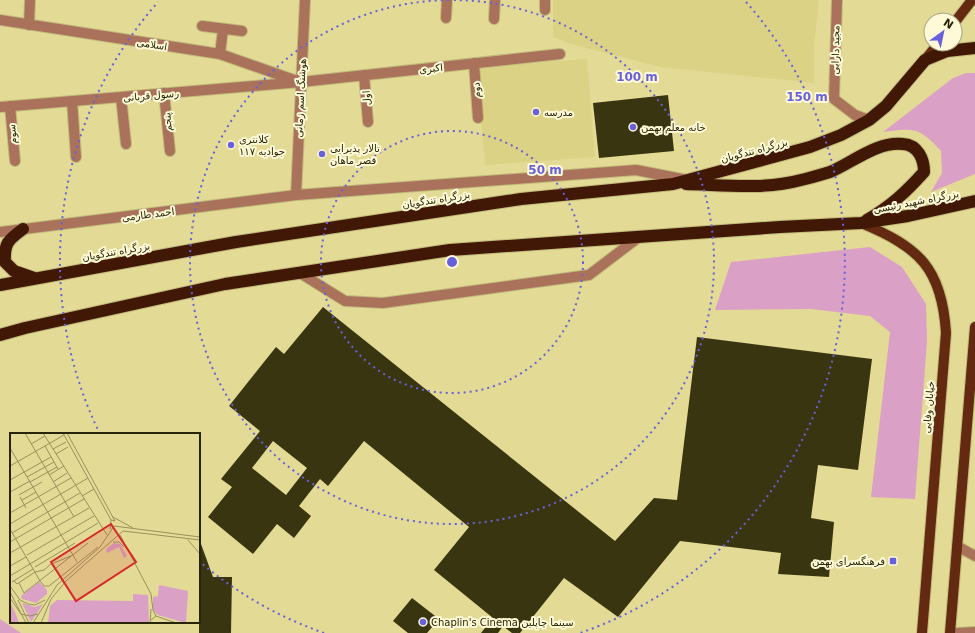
<svg xmlns="http://www.w3.org/2000/svg" width="975" height="633" viewBox="0 0 975 633" font-family="'DejaVu Sans',Vazirmatn,sans-serif">
  <style>
    .built { fill: #dcd285 }
    .green { fill: #dba0c5 }
    .building { fill: #3a3511; fill-rule: evenodd }
    .lines { fill: none; stroke-linecap: round; stroke-linejoin: round }
    .minor-casing { stroke: #c1b97b; stroke-width: 12 }
    .major-casing { stroke: #c1b97b; stroke-width: 12 }
    .highway-casing { stroke: #c1b97b; stroke-width: 14 }
    .minor { stroke: #aa715b; stroke-width: 10 }
    .major { stroke: #632911; stroke-width: 10 }
    .highway { stroke: #411705; stroke-width: 12 }
    .ring { fill: none; stroke: #6861db; stroke-width: 2; stroke-dasharray: 2 4 }
    .poi-dot { fill: #6861db; stroke: #fefad8; stroke-width: 1.5 }
    .labels { text-anchor: middle; stroke-width: 4; stroke-linejoin: round; paint-order: stroke }
    .street-label { font-size: 10px; fill: #272407; stroke: #fefad8 }
    .poi-label { font-size: 10px; fill: #272407; stroke: #fefad8; text-anchor: start }
    .inset-road { fill: none; stroke: #98915c; stroke-width: 1 }
    .view { fill: #d62828; fill-opacity: 0.15; stroke: #d62828; stroke-width: 2 }
    .inset-edge { fill: none; stroke: #272407; stroke-width: 2 }
    .centre { fill: #6861db; stroke: #fefad8; stroke-width: 2 }
    .ring-label { font-size: 12px; text-anchor: middle; font-weight: bold; fill: #6861db; stroke: #fefad8; stroke-width: 4; stroke-linejoin: round; paint-order: stroke }
  </style>
  <rect width="100%" height="100%" fill="#e3da95"/>
  <path class="built" d="M553,0H819L814,47V83L660,67L571,44L553,37Z
    M587,59L595,157L485,165L477,67Z"/>
  <path class="green" d="M966,73H975V174L931,192L942,173L941,151C919,127 914,128 883,132L953,78Z
    M870,247L902,267L926,304L927,341L915,499L871,497L890,332L870,316L811,309L715,310L731,262Z
    M0,619L21,633H0Z"/>
  <path class="building" d="M668,95L674,151L599,158L593,103Z
    M323,307L615,541L654,498L677,500L697,337L872,359L858,470L818,465L811,518L834,522L829,577L778,574L781,553L680,541L618,617L564,578L520,633H512L503,626L498,633H481L493,618L434,570L469,527L364,441L328,486L320,479L299,506L311,516L294,538L277,524L253,554L208,517L232,487L221,479L260,431L229,406L276,347L284,354ZM273,441L307,468L286,495L252,468Z
    M199,544H201L213,577H232L231,633H199Z
    M412,598L439,619L427,633H408L393,621Z"/>
  <g class="lines">
    <g class="minor-casing">
      <path id="minor" d="M837,0L834,99L855,115L869,120
        M545,10V0
        M446,18L447,0
        M494,19L495,0
        M0,20L220,54L297,81
        M29,25L30,0
        M202,26L242,31
        M220,54L223,29
        M474,63L478,118
        M364,75L368,122
        M164,93L170,151
        M121,97L126,144
        M72,101L76,157
        M10,106L15,161
        M0,107L301,82L560,54
        M296,195L305,0
        M0,232L296,195L636,170L687,180
        M300,273L345,301L383,303L589,275L639,237
        M957,546L975,556
        M957,633L975,632"/>
    </g>
    <g class="major-casing">
      <path id="major" d="M955,22L972,0
        M925,60L938,44
        M861,223C919,247 942,268 946,333L922,633
        M950,633L975,327"/>
    </g>
    <g class="highway-casing">
      <path id="highway" d="M686,184C724,185 764,190 801,180C810,178 820,175 830,172C852,163 877,141 903,144C918,145 924,159 924,172C906,192 891,206 867,220
        M23,229C8,240 4,243 5,262L14,271L34,278
        M0,285L236,242L521,199L673,184L810,147L841,135L869,120L886,106L925,60L947,51L975,48
        M0,335L25,328L225,284L450,250L780,227L861,223L908,216L975,201"/>
    </g>
    <use href="#minor" class="minor"/>
    <use href="#major" class="major"/>
    <use href="#highway" class="highway"/>
  </g>
  <g class="ring">
    <circle cx="452" cy="262" r="131"/>
    <path d="M454 0A262 262 0 1 1 450 0"/>
    <path d="M324 633A392 392 0 0 1 200 562M100 434A392 392 0 0 1 158 2M746 2A392 392 0 0 1 580 633"/>
  </g>
  <g class="poi-dot">
    <circle cx="536" cy="112" r="4"/>
    <circle cx="633" cy="127" r="4"/>
    <circle cx="231" cy="145" r="4"/>
    <circle cx="322" cy="154" r="4"/>
    <rect x="889" y="557" width="8" height="8" rx="2"/>
    <circle cx="423" cy="622" r="4"/>
  </g>
  <g class="labels">
    <g class="street-label">
      <text transform="translate(152 44) rotate(9)" y="4">اسلامی</text>
      <text transform="translate(835 50) rotate(-89)" y="4">مجید دارابی</text>
      <text transform="translate(431 68) rotate(-6)" y="4">اکبری</text>
      <text transform="translate(476 90) rotate(-94)" y="4">دوم</text>
      <text transform="translate(151 95) rotate(-5)" y="4">رسول قربانی</text>
      <text transform="translate(300 98) rotate(-87)" y="4">هوشنگ اسم زمانی</text>
      <text transform="translate(366 98) rotate(-94)" y="4">اول</text>
      <text transform="translate(167 122) rotate(-95)" y="4">پنجم</text>
      <text transform="translate(12 134) rotate(-95)" y="4">سوم</text>
      <text transform="translate(754 150) rotate(-15)" y="4">بزرگراه تندگویان</text>
      <text transform="translate(436 199) rotate(-9)" y="4">بزرگراه تندگویان</text>
      <text transform="translate(916 201) rotate(-11)" y="4">بزرگراه شهید رئیسی</text>
      <text transform="translate(148 214) rotate(-7)" y="4">احمد طارمی</text>
      <text transform="translate(116 251) rotate(-10)" y="4">بزرگراه تندگویان</text>
      <text transform="translate(928 407) rotate(-85)" y="4">خیابان وفایی</text>
    </g>
    <g class="poi-label">
      <text x="544" y="116">مدرسه</text>
      <text x="641" y="131">خانه معلم بهمن</text>
      <text x="239" y="143">کلانتری<tspan x="239" dy="12">۱۱۷ جوادیه</tspan></text>
      <text x="330" y="152">تالار پذیرایی<tspan x="330" dy="12">قصر ماهان</tspan></text>
      <text x="885" y="565" text-anchor="end">فرهنگسرای بهمن</text>
      <text x="431" y="626">Chaplin's Cinema سینما چاپلین</text>
    </g>
  </g>
  <g transform="translate(10 433)">
    <rect width="190" height="190" fill="#e3da95"/>
    <path d="M104,110L110,111L117,123L114,125L109,114L97,120L96,116ZM29,149L37,157V161L26,170L12,166L11,163ZM149,152L178,158L176,190L148,182L143,177V164L148,163ZM123,161L138,162L139,190H38L40,173L47,167L123,168ZM0,169L5,179L9,190H0ZM12,170L25,174L33,171L21,189Z" fill="#dba0c5"/>
    <path class="inset-road" d="M15,0L64,84M33,0L97,102M53,0L101,87L100,96M57,0L105,88L101,87M21,11L35,3M35,13L48,36M0,15L67,129M43,16L56,9M46,21L58,14M0,33L54,2M39,42L54,33M17,44L44,29M0,47L41,24M20,49L47,34M43,49L57,40M0,59L20,48M9,62L32,49M72,63L84,56M10,64L16,75M12,67L26,59M0,80L61,45M103,84L123,95M0,91L78,45M0,96L30,148M2,100L70,60M110,102L141,161L143,177L146,183L141,187M178,107L190,121M0,109L74,66M103,109H109L114,114M0,120L79,75M17,122L84,83M0,133L16,124M25,134L65,110M0,143L88,90M4,148L7,151L25,139L34,137L41,131L61,123M30,148L34,153H39L88,114M2,149L23,136M9,150L14,160L78,110M0,153L10,167L18,171L25,172L35,167M0,159L16,190M0,165L11,181L20,183L28,181M8,167L19,190M146,183L166,190M23,190L47,152L90,114L104,93L190,104M31,190L41,166L56,148L113,98L190,107M140,190L141,176"/>
    <path class="view" d="M101,91L126,129L66,168L41,129Z"/>
    <rect width="190" height="190" class="inset-edge"/>
  </g>
  <circle cx="452" cy="262" r="6" class="centre"/>
  <g class="ring-label">
    <text x="637" y="81">100 m</text>
    <text x="807" y="101">150 m</text>
    <text x="545" y="174">50 m</text>
  </g>
  <g transform="translate(943 32) rotate(33)"><circle r="19" fill="#fefad8" stroke="#a8a484"/>
  <path d="M0-3L7 15L0 10L-7 15Z" fill="#6861db"/>
  <text y="-6" font-size="11" font-weight="bold" text-anchor="middle" fill="#272407">N</text>
  </g>
</svg>
